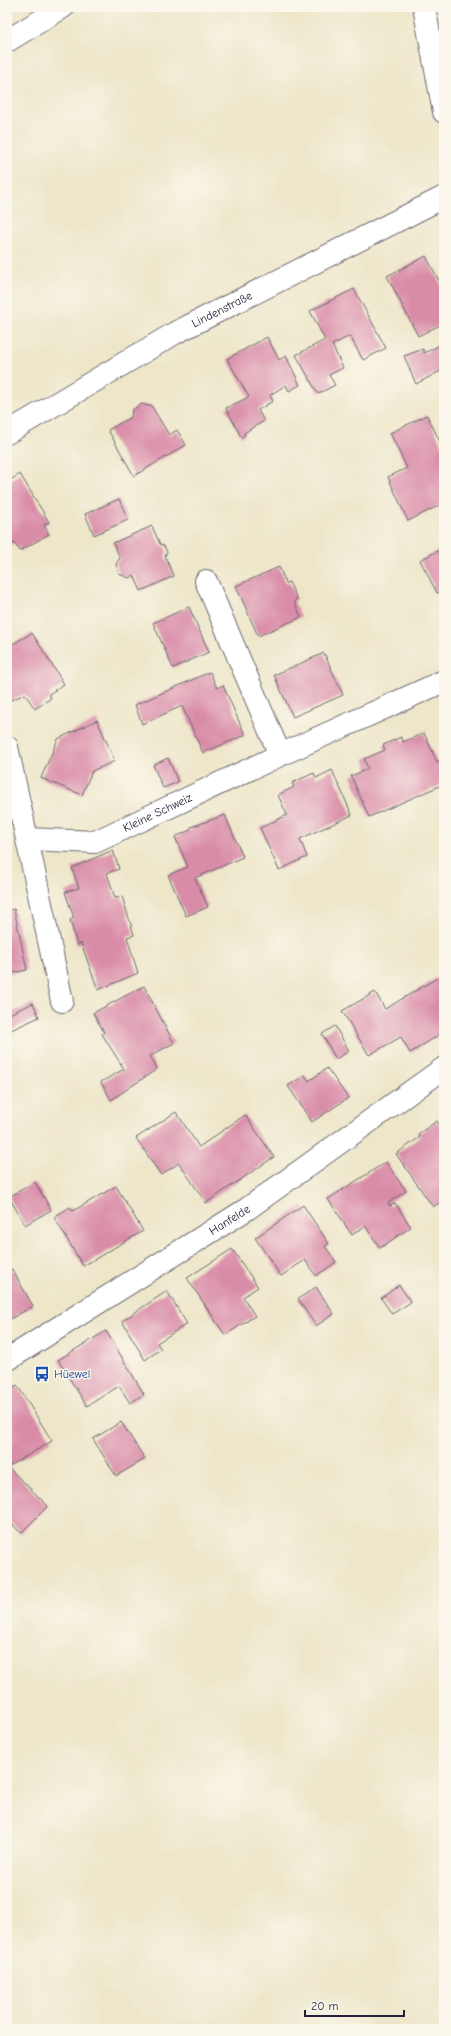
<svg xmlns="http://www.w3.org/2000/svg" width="451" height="2036" viewBox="0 0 451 2036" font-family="'Comic Neue',sans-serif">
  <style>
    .building { fill: #d98ca8 }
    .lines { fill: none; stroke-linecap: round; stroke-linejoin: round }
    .minor-casing { stroke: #69676d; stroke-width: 24 }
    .minor { stroke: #fff; stroke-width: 22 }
    .labels { text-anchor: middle; stroke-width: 3; stroke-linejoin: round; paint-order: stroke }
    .street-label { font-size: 12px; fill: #22223b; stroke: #fbf7ec }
    .transit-label { font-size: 12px; fill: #164399; stroke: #fbf7ec; text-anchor: start }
  </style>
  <rect width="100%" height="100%" fill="#fbf7ec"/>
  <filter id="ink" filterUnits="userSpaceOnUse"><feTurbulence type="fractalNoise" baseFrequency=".025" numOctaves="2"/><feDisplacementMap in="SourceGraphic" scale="8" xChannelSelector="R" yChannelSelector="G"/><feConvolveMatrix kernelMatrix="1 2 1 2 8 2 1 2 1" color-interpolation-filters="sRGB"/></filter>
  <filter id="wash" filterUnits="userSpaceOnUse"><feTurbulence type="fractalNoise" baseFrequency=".012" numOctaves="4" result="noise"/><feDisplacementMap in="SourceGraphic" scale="16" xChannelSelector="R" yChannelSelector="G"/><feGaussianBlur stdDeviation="0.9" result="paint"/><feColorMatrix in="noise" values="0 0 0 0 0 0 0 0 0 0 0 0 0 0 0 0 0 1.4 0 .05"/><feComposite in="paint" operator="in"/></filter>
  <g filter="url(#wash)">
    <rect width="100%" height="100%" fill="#ede6c9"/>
    <g id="blocks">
      <path class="building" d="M426,256L444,290V323L418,336L387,276Z
        M354,289L386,348L363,360L350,336L332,345L343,368L329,375L335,385L318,394L296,355L325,340L310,311Z
        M267,337L279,360L286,356L300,385L289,391L286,385L270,395L273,401L258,410L264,421L244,433L245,435L241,437L226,408L249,397L227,359Z
        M444,343V369L416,384L404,356L423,349L424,353Z
        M142,404L148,406L151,405L169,435L177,430L186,445L134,476L108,430L131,417L132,410Z
        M427,415L444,450V503L408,521L388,477L407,468L390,433Z
        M20,474L49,522L44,525L49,534L20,551L14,543L7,547V482Z
        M119,499L128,520L94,535L85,514Z
        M152,526L160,544L164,546L167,552L165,556L174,576L141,591L134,575L129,578L119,574L116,564L120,558L113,543Z
        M438,551L443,559L444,558V590L437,593L420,560Z
        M279,567L286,583L289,582L297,599L294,601L301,617L258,636L236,586Z
        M189,607L209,652L173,668L153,623Z
        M32,633L64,684L49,694L51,698L35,709L25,694L7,702V647Z
        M324,653L343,695L293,717L274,675Z
        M210,672L217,688L223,685L245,735L203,753L182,706L142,724L135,705Z
        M97,720L115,761L92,771L82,795L41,778L58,739Z
        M424,733L437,762L444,759V784L369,817L351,776L368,769L364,759L385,750L383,745L401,737L403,742Z
        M168,758L178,782L163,788L153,765Z
        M332,770L352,815L300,839L307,857L279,870L260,828L287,815L278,795L294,787L292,783L314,773L316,778Z
        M225,815L243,857L195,878L208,907L186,916L168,875L188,867L175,837L190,830L191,827Z
        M113,850L119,869L107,873L115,898L122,896L134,935L127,937L138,973L98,990L81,943L77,945L70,920L74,918L65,892L79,888L72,868Z
        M14,909L27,970L7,974V911Z
        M437,978L444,988V1032L410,1053L401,1037L369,1055L342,1011L375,992L385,1009Z
        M144,986L174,1043L150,1056L157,1069L111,1100L101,1082L124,1069L102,1034L104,1032L93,1013Z
        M33,1003L39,1017L7,1032V1015Z
        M335,1026L349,1051L336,1059L322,1034Z
        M327,1068L348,1098L312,1122L288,1086L305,1075L309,1081Z
        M176,1112L199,1147L245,1115L274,1157L206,1203L179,1163L161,1175L136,1138Z
        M437,1121L441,1127L444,1125V1200L433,1207L396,1154L420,1137L418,1134Z
        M386,1162L406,1191L388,1203L390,1206L395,1203L411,1227L380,1248L365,1226L352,1235L328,1199Z
        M35,1182L51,1210L25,1225L9,1197Z
        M116,1186L143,1231L83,1266L54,1217L70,1207L73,1211Z
        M303,1205L329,1244L325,1246L336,1262L316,1276L305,1260L281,1276L255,1238Z
        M232,1249L258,1287L243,1297L255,1316L225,1335L187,1278Z
        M12,1269L33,1306L7,1321V1273Z
        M399,1285L411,1302L392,1314L381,1298Z
        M316,1287L334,1314L316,1326L298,1299Z
        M167,1291L187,1324L157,1343L161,1349L145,1360L122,1321Z
        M106,1331L144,1394L130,1403L119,1386L87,1406L58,1360Z
        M17,1385L52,1441L8,1467L48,1506L21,1533L7,1519V1391Z
        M121,1422L145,1459L116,1476L93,1439Z"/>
    </g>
  </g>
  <g filter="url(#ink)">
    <use href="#blocks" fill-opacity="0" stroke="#69676d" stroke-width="1"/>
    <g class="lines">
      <g class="minor-casing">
        <g id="minor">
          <path d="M424,7L444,112"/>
          <path d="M7,41L63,7"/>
          <path id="s1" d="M7,433L175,333L444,197"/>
          <path d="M206,581L280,755"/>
          <path d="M7,747L62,1001"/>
          <path id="s2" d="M27,839L95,842L280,755L444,681"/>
          <path id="s3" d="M7,1360L247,1209L444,1068"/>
        </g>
      </g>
      <use href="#minor" class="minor"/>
    </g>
  </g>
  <defs>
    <g id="bus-bare" transform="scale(1.2)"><path d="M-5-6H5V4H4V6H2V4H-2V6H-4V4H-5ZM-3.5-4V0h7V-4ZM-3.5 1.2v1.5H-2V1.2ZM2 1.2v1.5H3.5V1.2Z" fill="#1a4fb4" stroke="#fbf7ec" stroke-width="2.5" paint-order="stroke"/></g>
  </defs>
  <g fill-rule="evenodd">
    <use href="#bus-bare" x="42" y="1374"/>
  </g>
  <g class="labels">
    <g class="street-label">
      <text dy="4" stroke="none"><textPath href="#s1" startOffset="248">Lindenstraße</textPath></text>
      <text dy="4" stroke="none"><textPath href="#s2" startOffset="137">Kleine Schweiz</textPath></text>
      <text dy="4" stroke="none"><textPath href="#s3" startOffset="263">Hanfelde</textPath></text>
    </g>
    <g class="transit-label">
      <text x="54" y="1378">Hüewel</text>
    </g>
  </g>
  <rect width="451" height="2036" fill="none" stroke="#fbf7ec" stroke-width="24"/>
  <path d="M305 2010v6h99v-6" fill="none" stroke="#22223b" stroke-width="2"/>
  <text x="311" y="2010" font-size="12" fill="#22223b" stroke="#fbf7ec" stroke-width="3" paint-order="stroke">20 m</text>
</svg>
